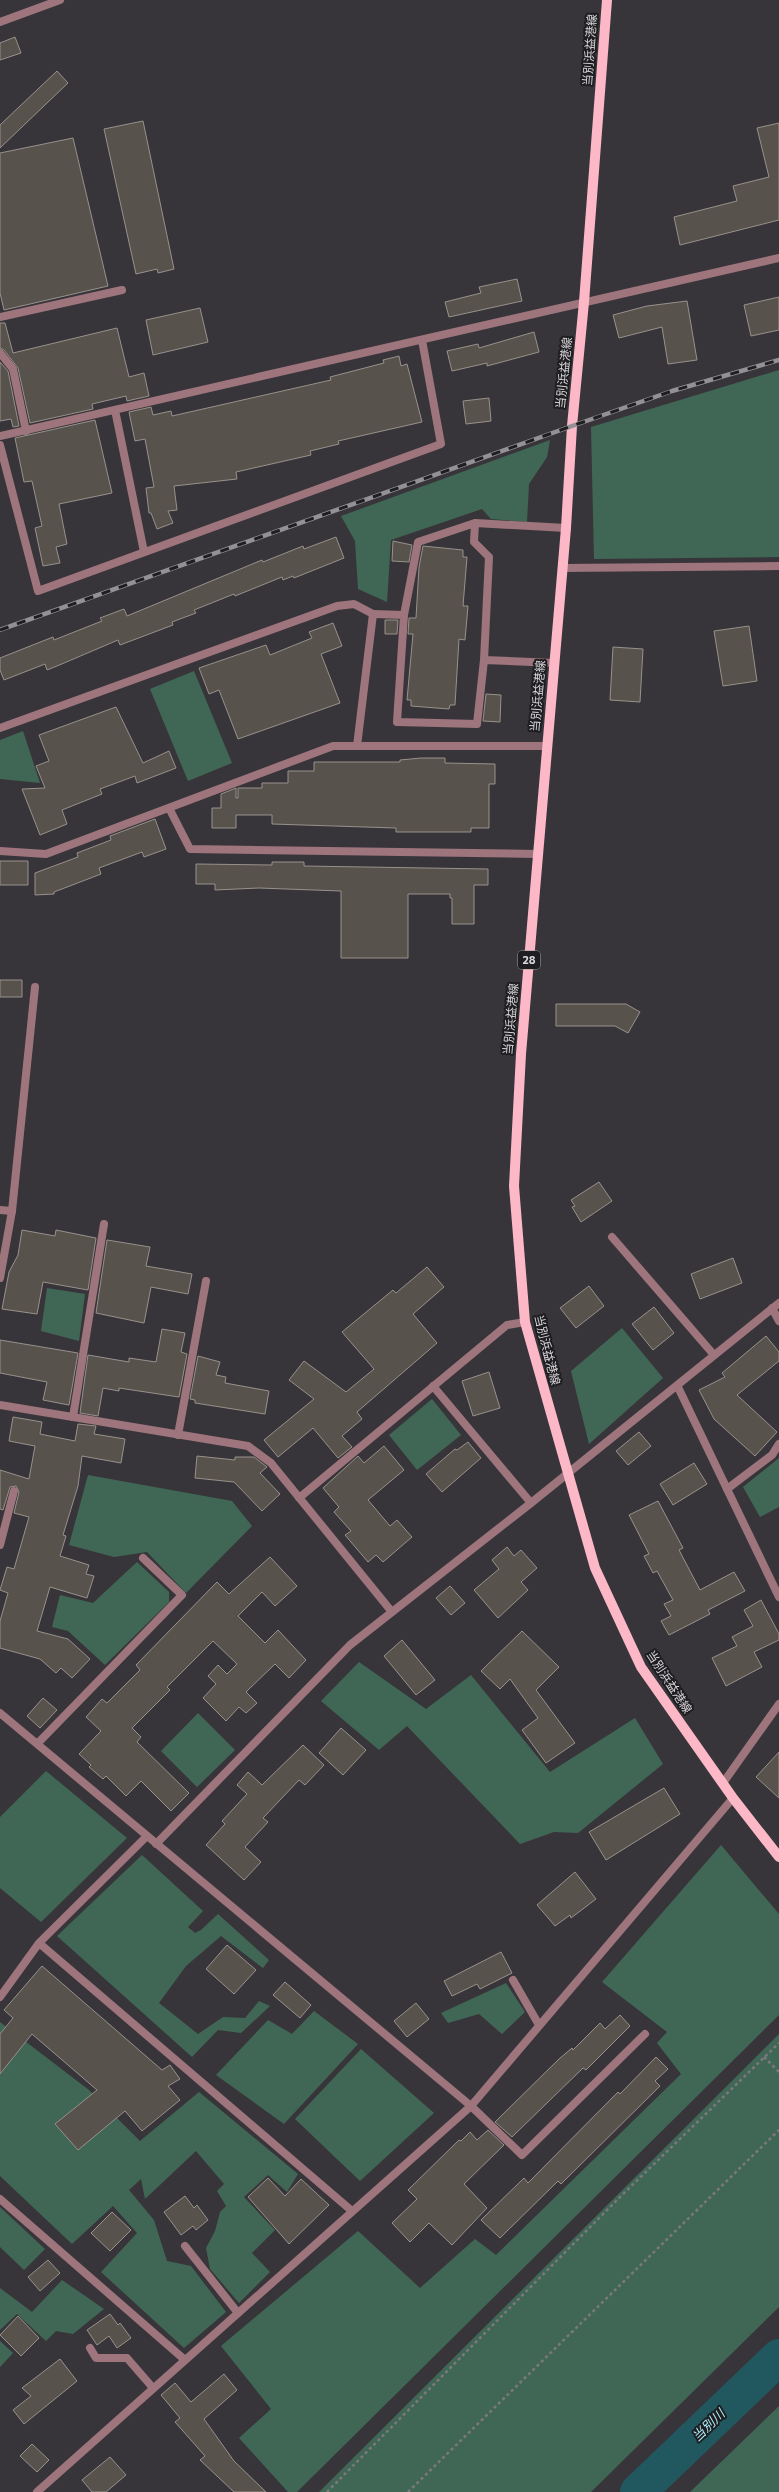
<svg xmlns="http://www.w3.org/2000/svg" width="779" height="2492" viewBox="0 0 779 2492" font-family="Commissioner,'Noto Sans JP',sans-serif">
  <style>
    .green { fill: #406755 }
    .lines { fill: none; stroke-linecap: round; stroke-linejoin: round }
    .river { stroke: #215860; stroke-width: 36 }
    .building { fill: #58524d; stroke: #98918c }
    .path { stroke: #7c797e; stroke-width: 2.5; stroke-dasharray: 3 3; stroke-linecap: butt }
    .service { stroke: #9e757d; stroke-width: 8 }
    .minor { stroke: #9e757d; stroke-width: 8 }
    .primary { stroke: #fcb8c6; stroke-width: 10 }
    .rail-casing { stroke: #939195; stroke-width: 4.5 }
    .rail { stroke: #1e1d20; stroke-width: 3; stroke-dasharray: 9; stroke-linecap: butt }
    .labels { text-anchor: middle; stroke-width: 4; stroke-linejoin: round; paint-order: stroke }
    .shield { fill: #1e1d20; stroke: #a09ea2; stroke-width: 1 }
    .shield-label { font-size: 11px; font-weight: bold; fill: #d8d6da }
    .street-label { font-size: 12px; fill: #d8d6da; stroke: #1e1d20 }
    .water-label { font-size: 13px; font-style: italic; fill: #aaeffb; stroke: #1e1d20 }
  </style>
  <rect width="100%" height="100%" fill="#38353a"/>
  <path class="green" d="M779,370V557L594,559L591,427Z
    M550,440L547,457L529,484L527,522L491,519L482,509L391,540L387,602L358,589L355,541L341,516Z
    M194,671L232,763L188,781L150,689Z
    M23,731L40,783L0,779V740Z
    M47,1288L85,1294L79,1341L41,1331Z
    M622,1328L663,1378L589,1444L571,1371Z
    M432,1399L461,1435L417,1470L389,1435Z
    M779,1458V1507L760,1517L743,1487Z
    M88,1475L232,1501L252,1526L186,1593L147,1552L114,1557L69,1545Z
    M137,1562L169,1592V1602L105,1665L68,1631L52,1627L60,1595L93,1603Z
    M359,1662L426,1709L471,1675L550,1772L635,1718L663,1764L578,1833L554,1832L520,1844L407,1726L379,1750L321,1701Z
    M198,1713L235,1750L197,1787L161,1751Z
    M46,1771L127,1838L41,1922L0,1888V1817Z
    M721,1845L779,1914V2015L297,2492H288L239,2438L271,2409L221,2346L358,2231L420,2288L475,2239L496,2255L681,2074L657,2043L667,2032L602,1982Z
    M142,1855L203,1911L188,1927L195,1933L201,1930L218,1914L269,1960L263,1968L221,1936L186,1966L159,2003L198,2034L223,2017L245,2018L259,2001L270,2006L241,2033L218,2030L192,2057L57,1936Z
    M506,1983L525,2012L502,2034L479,2014L448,2023L441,2013Z
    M314,2011L358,2044L284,2124L216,2075L268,2020L292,2034Z
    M0,2022L89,2090L140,2141L199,2092L298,2174L287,2192L268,2175L244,2197L275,2230L252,2253L270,2272L239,2303L210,2269L206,2248L215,2231L220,2212L226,2206L217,2191L224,2184L196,2151L145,2199L141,2179L129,2190L154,2220L167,2261L191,2266L226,2312L184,2348L101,2272L137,2233L113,2206L72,2244L0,2176Z
    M779,2034V2307L591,2492H319Z
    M361,2049L434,2113L360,2181L295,2119Z
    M0,2207L45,2249L24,2270L0,2247Z
    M62,2280L104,2309L73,2334L56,2331L46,2341L17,2314L0,2330V2288L32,2312Z
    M0,2341L13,2353L0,2367Z
    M779,2406V2492H690Z"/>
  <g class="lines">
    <path class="river" d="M638,2492L779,2357"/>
  </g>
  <path class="building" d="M15,37L21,53L0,60V43Z
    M57,71L68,83L0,148V125Z
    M143,121L174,269L158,273L157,269L136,274L104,129Z
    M779,123V220L680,245L674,217L737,201L733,186L769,177L757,128Z
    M73,138L108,286L4,310L0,293V153Z
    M517,279L522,301L449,317L445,302L481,293L479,287Z
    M779,297V330L751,336L744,305Z
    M687,301L697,360L668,364L662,327L619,338L613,315L647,306Z
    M200,308L208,342L153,355L146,320Z
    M0,323H5L13,353L117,328L129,377L144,373L149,396L127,401L126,396L92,404L93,409L30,423L18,368L4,350L0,348Z
    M534,332L539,352L487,366V363L452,371L447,351L478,344L479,348Z
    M399,356L401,366L407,364L422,422L338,441L339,444L310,451L311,455L236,472L237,479L174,486L177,510L168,511L173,523L157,529L151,513H149L146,488L154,487L145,439L135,441L129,412L151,407L153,415L171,411L172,416L331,380L330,377L384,363L383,360Z
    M0,362L8,371L19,426L13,427L11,419L0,421Z
    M489,398L491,421L466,424L463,401Z
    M95,420L112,493L59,504L67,544L56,547L60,563L43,566L35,528L42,526L32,481L24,482L15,438Z
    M336,537L344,558L294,578L293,576L283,580L282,577L235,596L234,594L194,610L196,613L172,622L173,625L120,645L118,640L57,666L47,670L45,664L4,680L0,670V658L53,637L54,640L102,621L100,618L124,609L127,616L262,560L263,562L303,546L304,549Z
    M393,541L412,545L409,562L392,561Z
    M423,546L463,550V557H467L463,606H468L465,640L459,639L455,705H450L449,709L411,706V700H407L413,634H408L409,618H416L419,567Z
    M385,620H398L397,634H385Z
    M333,623L342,646L321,654L340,703L238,739L219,690L209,694L199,668L266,645L270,655L312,638L309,632Z
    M749,626L757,681L723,686L714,631Z
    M613,647L643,649L640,702L610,700Z
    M486,694L501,695L500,722L483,721Z
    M116,707L143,763L169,751L176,768L137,783L135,776L100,789L102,794L62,810L67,824L40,835L22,789L45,788L36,766L49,761L39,735Z
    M421,758H445V763L495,764V784H489V828H471V832H396V828L272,824V815H236V828H212V808H221V794L236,788V798H238V788H262V783H288V771H314V762H400V760Z
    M155,819L166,849L144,857L142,852L99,868L101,874L54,892V894L35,895V873L78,857L77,853L111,840L110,836Z
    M0,861H28V885H0Z
    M272,862H304V866L488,869V885H474V924H452V898H450V894H408V958H341V891L259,888L215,890V884H196V864L272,865Z
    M0,980H22V997H0Z
    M556,1004H626L640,1012L628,1033L615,1026H556Z
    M599,1182L612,1201L581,1222L572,1207L575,1206L571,1200Z
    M22,1230L55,1236L56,1230L96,1238L88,1290L43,1282L37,1314L2,1309L9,1272L18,1255Z
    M107,1240L150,1247L146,1266L192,1274L188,1294L151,1287L144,1323L96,1313Z
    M733,1258L742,1283L700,1299L691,1274Z
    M427,1267L444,1287L413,1314L437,1343L357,1412L362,1419L342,1436L352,1447L338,1458L313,1428L278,1457L264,1440L314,1399L289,1380L304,1361L346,1392L374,1369L342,1332L393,1290L396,1293Z
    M589,1286L604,1306L576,1328L560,1308Z
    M654,1307L674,1333L653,1350L632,1324Z
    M162,1329L185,1333L181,1352L187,1354L179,1397L119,1388V1391L103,1388L98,1416L80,1413L88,1355L129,1362V1358L156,1362Z
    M766,1336L779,1352V1361L737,1395L777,1432L755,1456L714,1419L699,1390L725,1377L722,1373Z
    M0,1340L78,1353L69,1405L43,1400L47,1382L0,1373Z
    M198,1356L220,1362L216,1375L226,1377L225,1383L269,1391L265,1414L195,1403V1400L190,1399Z
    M489,1372L500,1408L473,1416L462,1381Z
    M13,1417L42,1422L40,1434L75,1441L78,1424L96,1426L94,1434L125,1439L121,1463L82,1456L78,1486L63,1535L66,1536L60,1556L89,1565L86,1574L94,1576L87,1598L50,1587L37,1631L68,1639L90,1659L72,1678L61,1668L56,1673L40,1659L0,1648V1621L8,1593L0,1590L7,1567L14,1569L29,1517L14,1513L19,1492L16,1486L10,1487L3,1510L0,1509V1470L29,1479L35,1446L9,1441Z
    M639,1432L651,1446L628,1465L616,1451Z
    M468,1442L481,1458L442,1492L426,1474L455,1449L457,1450Z
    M384,1446L404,1470L368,1500L390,1526L397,1520L412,1537L383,1562L376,1555L368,1562L345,1535L351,1531L334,1512L339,1507L323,1488L358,1456L364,1463Z
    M197,1456L235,1460V1457H254L267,1467L260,1473L280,1494L262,1511L234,1482L195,1478Z
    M694,1463L707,1484L673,1505L660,1484Z
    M658,1501L683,1548L679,1550L700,1590L734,1572L745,1591L708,1610L710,1614L669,1635L661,1621L671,1616L664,1604L673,1600L657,1571L653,1573L644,1556L649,1554L629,1515Z
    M507,1547L514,1556L521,1550L537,1568L521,1582L528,1590L498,1618L474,1590L499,1569L492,1560Z
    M270,1557L297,1586L275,1606L262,1592L238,1616L265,1643L278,1630L306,1660L289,1678L275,1664L246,1692L257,1703L246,1713L239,1707L226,1721L203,1698L216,1684L208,1676L218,1665L227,1674L237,1664L213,1641L167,1687L170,1690L132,1728L141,1737L137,1742L189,1793L171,1811L141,1781L126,1796L106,1776L103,1779L89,1767L91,1765L79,1754L101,1731L86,1717L102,1699L107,1703L140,1670L136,1665L217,1582L229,1594Z
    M450,1586L465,1603L451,1615L436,1598Z
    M761,1600L779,1634V1640L754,1652L762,1667L726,1686L712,1658L737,1646L732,1637L753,1626L744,1610Z
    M522,1631L559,1667L536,1690L575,1743L546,1763L522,1730L538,1718L510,1679L500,1689L481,1671Z
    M402,1640L435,1680L416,1695L384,1656Z
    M43,1698L57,1710L40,1728L27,1716Z
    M341,1728L366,1750L343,1775L319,1753Z
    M303,1745L324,1765L305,1785L299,1780L263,1818L268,1822L245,1847L261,1862L244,1880L206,1845L225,1824L222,1821L247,1794L237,1785L248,1772L262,1785Z
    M779,1752V1798L756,1777Z
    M664,1788L680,1814L606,1860L589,1832Z
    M575,1872L596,1899L571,1918L570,1915L555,1926L537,1905Z
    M227,1945L256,1970L234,1994L206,1969Z
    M501,1952L512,1973L480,1989L477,1984L452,1996L444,1981Z
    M42,1966L162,2070L170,2065L180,2079L168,2086L180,2100L142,2131L125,2111L78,2150L55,2124L97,2090L32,2034L0,2074V2034L13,2018L4,2010Z
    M285,1982L311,2005L300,2018L273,1995Z
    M416,2003L429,2019L407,2037L394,2021Z
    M620,2015L630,2026L586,2070L583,2068L512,2137L495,2122L559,2059L572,2048L573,2050L600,2023L605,2029Z
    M656,2057L668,2069L655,2081L660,2086L561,2184L558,2181L500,2238L481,2220L524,2178L528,2183L618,2092L620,2094Z
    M488,2130L504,2145L464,2184L487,2208L452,2245L429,2223L410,2242L392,2223L417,2199L408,2190L459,2140L461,2141L470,2132L477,2140Z
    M268,2178L285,2196L301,2179L329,2205L289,2244L248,2197Z
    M185,2196L194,2208L197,2205L208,2220L196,2230L193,2226L181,2235L164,2212Z
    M112,2212L131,2230L110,2251L91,2233Z
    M48,2260L60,2273L40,2291L28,2277Z
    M110,2314L118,2325L120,2323L131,2338L117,2348L109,2336L97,2345L87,2330Z
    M18,2316L39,2338L21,2356L0,2335Z
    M60,2359L77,2381L24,2424L13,2410L31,2396L22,2388Z
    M224,2374L237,2390L204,2419L234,2461L266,2492H234L200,2460L205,2456L175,2422L180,2418L161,2395L175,2383L191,2402Z
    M32,2444L49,2460L37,2472L20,2456Z
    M110,2457L126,2475L106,2492H92L82,2480Z"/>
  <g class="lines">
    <path class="path" d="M764,2057L779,2072
      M327,2492L621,2196L779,2043
      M408,2492L779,2130"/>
    <path class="service" d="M0,317L122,290
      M0,353L13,369L26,431
      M475,523L474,542L489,557L484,660
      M373,614L404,615L418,542L475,523L566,528
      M404,615L397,722L477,724L484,660L554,663
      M612,1237L714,1355
      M0,1278L12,1211
      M433,1386L531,1503
      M73,1417L104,1224
      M178,1435L206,1281
      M727,1489L772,1455L779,1444
      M0,1545L14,1491
      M38,1743L182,1595L143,1558
      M513,1980L539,2025
      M471,2106L522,2155L645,2034
      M185,2246L238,2313
      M90,2348L96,2358H127L153,2388"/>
    <path class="minor" d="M0,22L60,0
      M115,410L144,552
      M0,436L779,258
      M0,445L38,591L441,444L422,340
      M562,568L779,566
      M0,728L337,606L354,604L373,614L357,746
      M169,808L190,849L538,854
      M0,851L46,854L333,746H547
      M0,1210L12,1211L35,987
      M772,1308L779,1321
      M677,1385L779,1597
      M0,1405L248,1446L271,1463L392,1612
      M299,1498L507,1325L525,1322
      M0,1713L471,2106
      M723,1783L779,1704
      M156,1844L350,1645L531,1503L779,1303
      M39,1943L352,2211
      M0,1997L39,1943L147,1836
      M0,2199L185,2360
      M37,2492L471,2106L733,1798"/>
    <path class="primary" d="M607,0L584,302L572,426L566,528L521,1054L514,1186L525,1322L595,1568L641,1667L733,1798L779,1857"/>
    <g class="rail-casing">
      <path id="rail" d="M0,630L572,426L672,391L779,360"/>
    </g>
    <use href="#rail" class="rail"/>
  </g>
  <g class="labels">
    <rect class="shield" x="518" y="951" width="22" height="18" rx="3"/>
    <g class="shield-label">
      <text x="529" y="964">28</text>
    </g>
    <g class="street-label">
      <text transform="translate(590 50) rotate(-86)" y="4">当別浜益港線</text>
      <text transform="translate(564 373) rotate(-84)" y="4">当別浜益港線</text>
      <text transform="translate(538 696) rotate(-85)" y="4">当別浜益港線</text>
      <text transform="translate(511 1019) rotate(-85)" y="4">当別浜益港線</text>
      <text transform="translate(547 1350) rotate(76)" y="4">当別浜益港線</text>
      <text transform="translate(669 1682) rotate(57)" y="4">当別浜益港線</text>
    </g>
    <g class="water-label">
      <text transform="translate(708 2425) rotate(-44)" y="5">当別川</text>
    </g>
  </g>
</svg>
